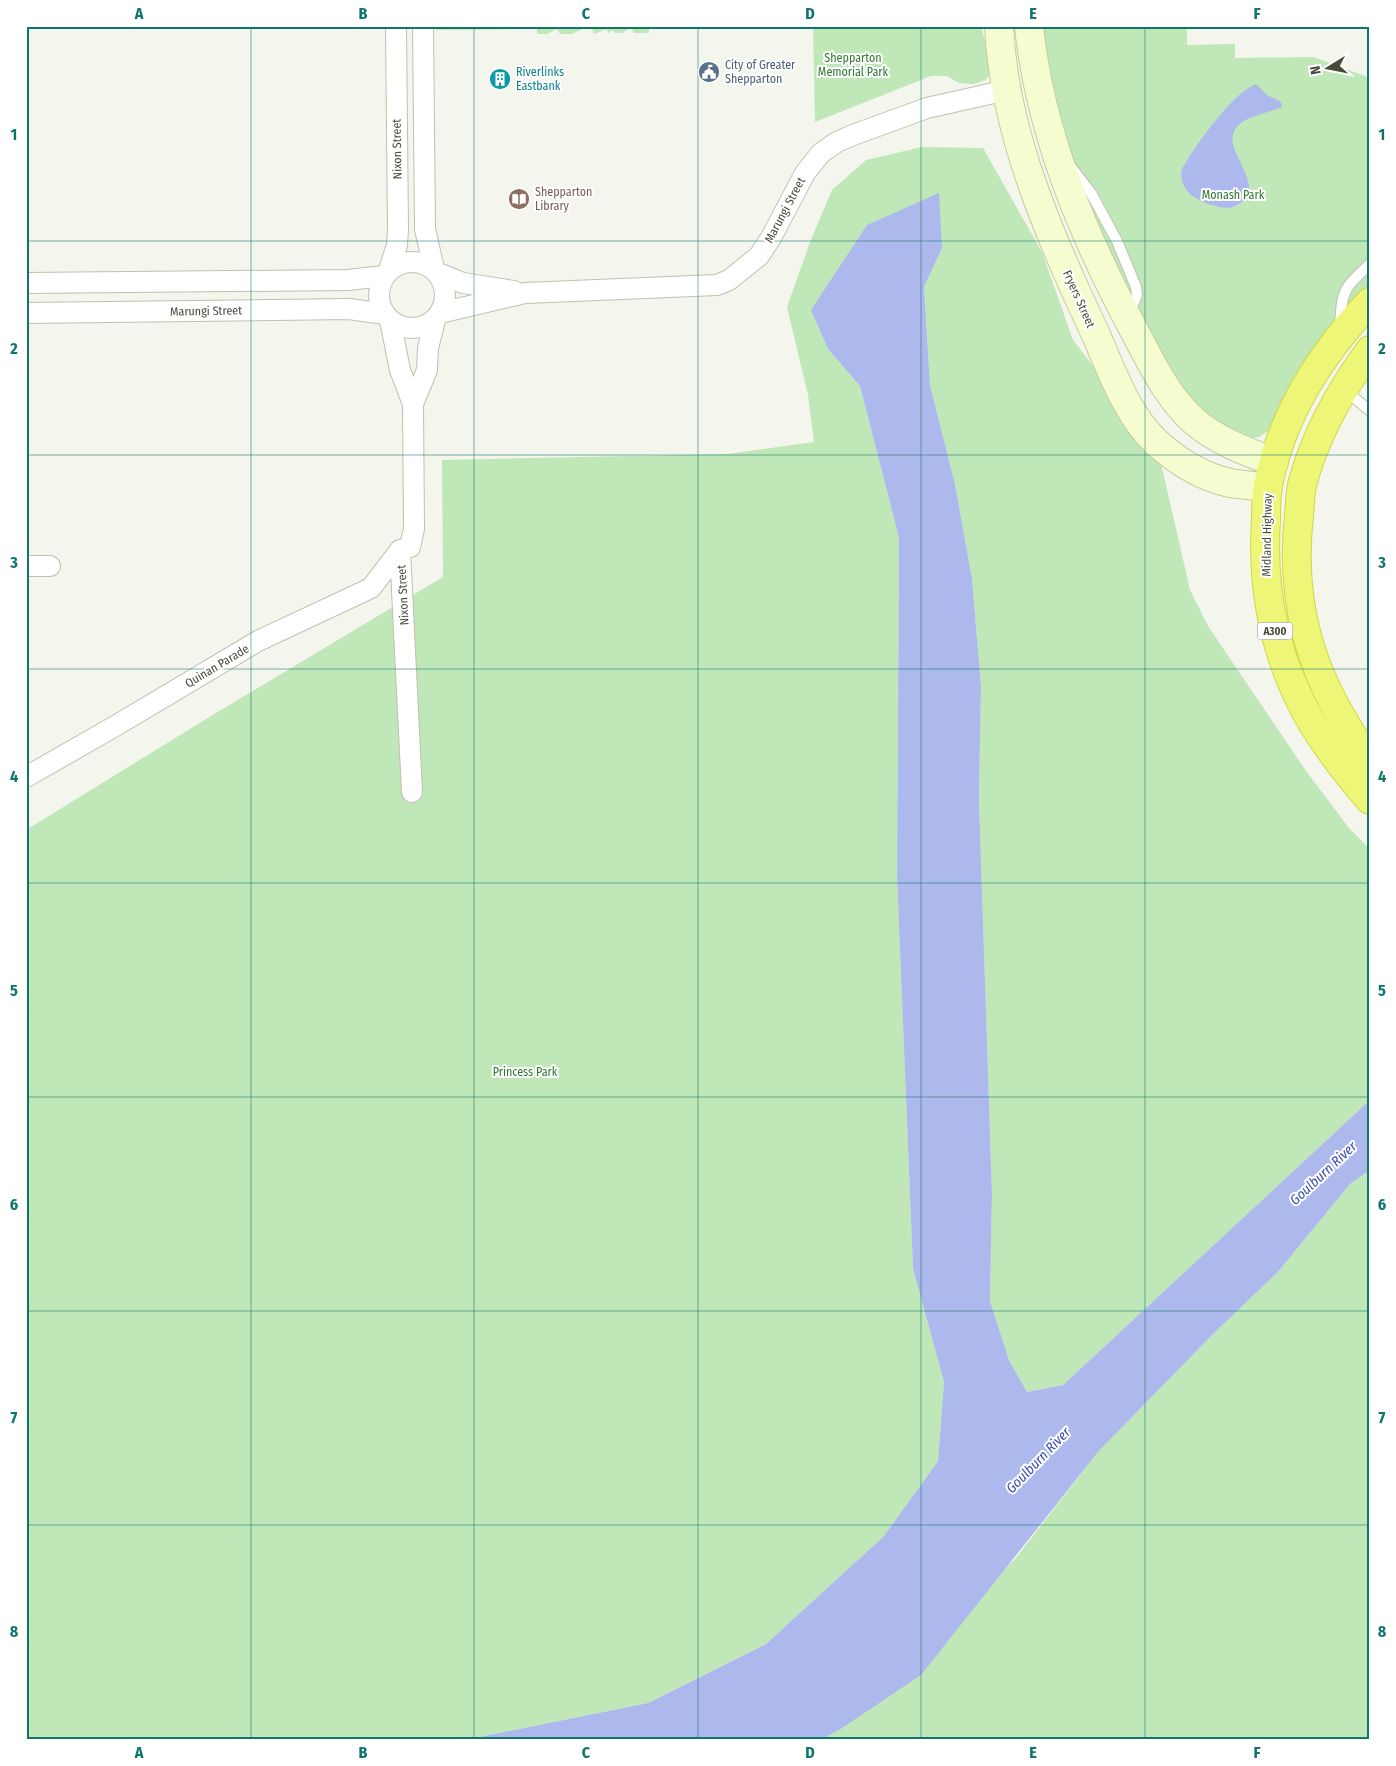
<svg xmlns="http://www.w3.org/2000/svg" width="1396" height="1766" viewBox="0 0 1396 1766" font-family="'Fira Sans Condensed',sans-serif">
  <style>
    .green { fill: #bfe7b8 }
    .water { fill: #adb9ed }
    .lines { fill: none; stroke-linecap: round; stroke-linejoin: round }
    .lane-casing { stroke: #bfc1af; stroke-width: 12 }
    .street-casing { stroke: #bfc1af; stroke-width: 22 }
    .secondary-casing { stroke: #c5cc9b; stroke-width: 30 }
    .highway-casing { stroke: #d1d646; stroke-width: 30 }
    .lane { stroke: #fff; stroke-width: 10 }
    .street { stroke: #fff; stroke-width: 20 }
    .secondary { stroke: #f5fcd0; stroke-width: 28 }
    .highway { stroke: #edf677; stroke-width: 28 }
    .grid { fill: none; stroke: #0f766e; stroke-width: 1; stroke-opacity: 0.55 }
    .labels { text-anchor: middle; stroke-width: 4; stroke-linejoin: round; paint-order: stroke }
    .shield { fill: #fff; stroke: #808075; stroke-width: 1 }
    .shield-label { font-size: 11px; font-weight: bold; fill: #494a3a }
    .park-label { font-size: 12px; fill: #2f7931; stroke: #fff }
    .service-label { font-size: 12px; fill: #4e5e75; stroke: #fff; text-anchor: start }
    .culture-label { font-size: 12px; fill: #0d838f; stroke: #fff; text-anchor: start }
    .street-label { font-size: 12px; fill: #494a3a; stroke: #fff }
    .education-label { font-size: 12px; fill: #785e54; stroke: #fff; text-anchor: start }
    .water-label { font-size: 14px; font-style: italic; fill: #374db1; stroke: #fff }
    .neatline { fill: none; stroke: #0f766e; stroke-width: 2 }
    .grid-label { font-size: 16px; text-anchor: middle; font-weight: bold; fill: #0f766e }
  </style>
  <rect width="100%" height="100%" fill="#f4f5ec"/>
  <path class="green" d="M435,26H590L571,34H560L557,29L547,34H537V29L436,30Z
    M591,26H649V33H634L631,28L622,33H615L613,30L608,33L607,29L594,34Z
    M813,26H981L993,72L985,80L974,84L959,83L947,76H931L815,122Z
    M1039,26H1187V45L1235,44V58L1314,57L1370,78V285L1351,302L1270,430L1259,437L1245,439L1208,423L1157,359L1084,194L1057,114Z
    M922,147L983,148L1042,252L1073,340L1158,450L1190,590L1208,626L1306,771L1349,828L1370,849V1100L1063,1385L1027,1392L1009,1360L990,1301L992,1194L979,800L981,686L972,579L955,484L930,385L924,287L942,248L828,349L860,386L899,538L897,877L913,1269L944,1382L938,1461L884,1536L766,1644L648,1703L464,1740H26V830L211,716L443,577L442,460L728,454L814,442L808,395L787,307L810,242L832,190L866,160Z
    M1370,1170V1740H820L839,1730L1015,1559L1098,1452L1214,1333L1277,1273L1350,1184Z"/>
  <path class="water" d="M1254,85H1257L1267,95L1281,102L1282,107C1269,113 1244,116 1236,128C1221,148 1260,177 1246,198C1243,203 1235,206 1230,208C1208,207 1176,195 1182,169C1195,146 1231,95 1254,85Z
    M939,193L942,248L924,287L930,385L955,484L972,579L981,686L979,800L992,1194L990,1301L1009,1360L1027,1392L1063,1385L1370,1100V1170L1350,1184L1277,1273L1214,1333L1098,1452L921,1675L839,1730L820,1740H464L648,1703L766,1644L884,1536L938,1461L944,1382L913,1269L897,877L899,538L860,386L828,349L811,310L867,225Z"/>
  <g class="lines">
    <g class="lane-casing">
      <path id="lane" d="M1071,167L1091,193L1117,241L1136,287L1137,295L1129,314
        M1340,327C1342,290 1343,289 1370,264
        M1345,390L1370,411"/>
    </g>
    <g class="street-casing">
      <path id="street" d="M423,26L425,229L434,269
        M379 295a33 33 0 1 1 66 0a33 33 0 1 1-66 0Z
        M389,270L397,245L398,230L396,26
        M438,273L463,283L514,291
        M26,283L348,280L384,276
        M26,313L349,309L385,314
        M440,313L525,293L717,285L729,280L759,256L772,236L805,173L821,153L837,142L853,135L927,108L1007,90
        M390,320L400,370L413,404L414,529L410,547L400,550
        M413,404L427,370L428,348L435,320
        M400,550L412,792
        M26,566H50
        M26,777L117,725L258,641L371,588L400,550"/>
    </g>
    <g class="secondary-casing">
      <path id="secondary" d="M999,26C1004,135 1051,238 1096,335C1112,372 1127,415 1157,443C1177,461 1203,477 1230,483C1242,485 1255,486 1268,487
        M1029,26C1040,135 1085,240 1137,336C1153,366 1168,398 1194,421C1217,441 1245,451 1274,462"/>
    </g>
    <g class="highway-casing">
      <path id="highway" d="M1370,302C1321,353 1281,416 1268,486C1266,497 1266,509 1266,520C1262,580 1271,638 1297,694C1314,732 1342,768 1370,800
        M1370,350C1340,391 1315,435 1302,485C1300,494 1300,505 1299,515C1293,568 1299,624 1320,674C1333,706 1352,734 1370,764"/>
    </g>
    <use href="#lane" class="lane"/>
    <use href="#street" class="street"/>
    <use href="#secondary" class="secondary"/>
    <use href="#highway" class="highway"/>
  </g>
  <path class="grid" d="M251,26V1740M474,26V1740M698,26V1740M921,26V1740M1145,26V1740M26,241H1370M26,455H1370M26,669H1370M26,883H1370M26,1097H1370M26,1311H1370M26,1525H1370"/>
  <defs>
    <g id="civic-disc" transform="scale(1.125)"><circle r="9.5" fill="#5c6f8a" stroke="#fff"/><path d="M-.6-6.5H3V-4.5H.6V-3L4-1V1h2V6H-6V1h2V-1L-.6-3ZM-1.2 2.5V6h2.4V2.5Z" fill="#fff"/></g>
    <g id="building-disc" transform="scale(1.125)"><circle r="9.5" fill="#0f9aa8" stroke="#fff"/><path d="M-4-6H4V6H1V3H-1V6H-4ZM-2.5-4.3h1.7v1.8h-1.7ZM.8-4.3h1.7v1.8H.8ZM-2.5-1h1.7V.8h-1.7ZM.8-1h1.7V.8H.8Z" fill="#fff"/></g>
    <g id="library-disc" transform="scale(1.125)"><circle r="9.5" fill="#8d6e63" stroke="#fff"/><path d="M-6-4Q-3-5.5-.7-3.5V5Q-3 3-6 4ZM6-4Q3-5.5 .7-3.5V5Q3 3 6 4Z" fill="#fff"/></g>
  </defs>
  <g fill-rule="evenodd">
    <use href="#civic-disc" x="709" y="72"/>
    <use href="#building-disc" x="500" y="79"/>
    <use href="#library-disc" x="519" y="199"/>
  </g>
  <g class="labels">
    <rect class="shield" x="1257.5" y="622.5" width="35" height="17" rx="4"/>
    <g class="shield-label">
      <text x="1275" y="635">A300</text>
    </g>
    <g class="park-label">
      <text x="853" y="62">Shepparton<tspan x="853" dy="14">Memorial Park</tspan></text>
      <text x="1233" y="199">Monash Park</text>
      <text x="525" y="1076">Princess Park</text>
    </g>
    <g class="service-label">
      <text x="725" y="69">City of Greater<tspan x="725" dy="14">Shepparton</tspan></text>
    </g>
    <g class="culture-label">
      <text x="516" y="76">Riverlinks<tspan x="516" dy="14">Eastbank</tspan></text>
    </g>
    <g class="street-label">
      <text transform="translate(397 149) rotate(-91)" y="4">Nixon Street</text>
      <text transform="translate(785 210) rotate(-62)" y="4">Marungi Street</text>
      <text transform="translate(1079 299) rotate(66)" y="4">Fryers Street</text>
      <text transform="translate(206 311) rotate(-1)" y="4">Marungi Street</text>
      <text transform="translate(1267 535) rotate(-89)" y="4">Midland Highway</text>
      <text transform="translate(403 595) rotate(-93)" y="4">Nixon Street</text>
      <text transform="translate(217 666) rotate(-31)" y="4">Quinan Parade</text>
    </g>
    <g class="education-label">
      <text x="535" y="196">Shepparton<tspan x="535" dy="14">Library</tspan></text>
    </g>
    <g class="water-label">
      <text transform="translate(1323 1173) rotate(-43)" y="5">Goulburn River</text>
      <text transform="translate(1038 1460) rotate(-46)" y="5">Goulburn River</text>
    </g>
  </g>
  <rect width="1396" height="1766" fill="none" stroke="#ffffff" stroke-width="55"/>
  <g transform="translate(1328 68) rotate(260)" stroke="#ffffff" stroke-width="4" paint-order="stroke">
  <path d="M0-4L9 19L0 12L-9 19Z" fill="#494a3a"/>
  <text y="-8" font-size="14" font-weight="bold" text-anchor="middle" fill="#494a3a">N</text>
  </g>
  <rect x="28" y="28" width="1340" height="1710" class="neatline"/>
  <g class="grid-label">
    <text x="139" y="19">A</text>
    <text x="363" y="19">B</text>
    <text x="586" y="19">C</text>
    <text x="810" y="19">D</text>
    <text x="1033" y="19">E</text>
    <text x="1257" y="19">F</text>
    <text x="14" y="140">1</text>
    <text x="1382" y="140">1</text>
    <text x="14" y="354">2</text>
    <text x="1382" y="354">2</text>
    <text x="14" y="568">3</text>
    <text x="1382" y="568">3</text>
    <text x="14" y="782">4</text>
    <text x="1382" y="782">4</text>
    <text x="14" y="996">5</text>
    <text x="1382" y="996">5</text>
    <text x="14" y="1210">6</text>
    <text x="1382" y="1210">6</text>
    <text x="14" y="1423">7</text>
    <text x="1382" y="1423">7</text>
    <text x="14" y="1637">8</text>
    <text x="1382" y="1637">8</text>
    <text x="139" y="1758">A</text>
    <text x="363" y="1758">B</text>
    <text x="586" y="1758">C</text>
    <text x="810" y="1758">D</text>
    <text x="1033" y="1758">E</text>
    <text x="1257" y="1758">F</text>
  </g>
</svg>
